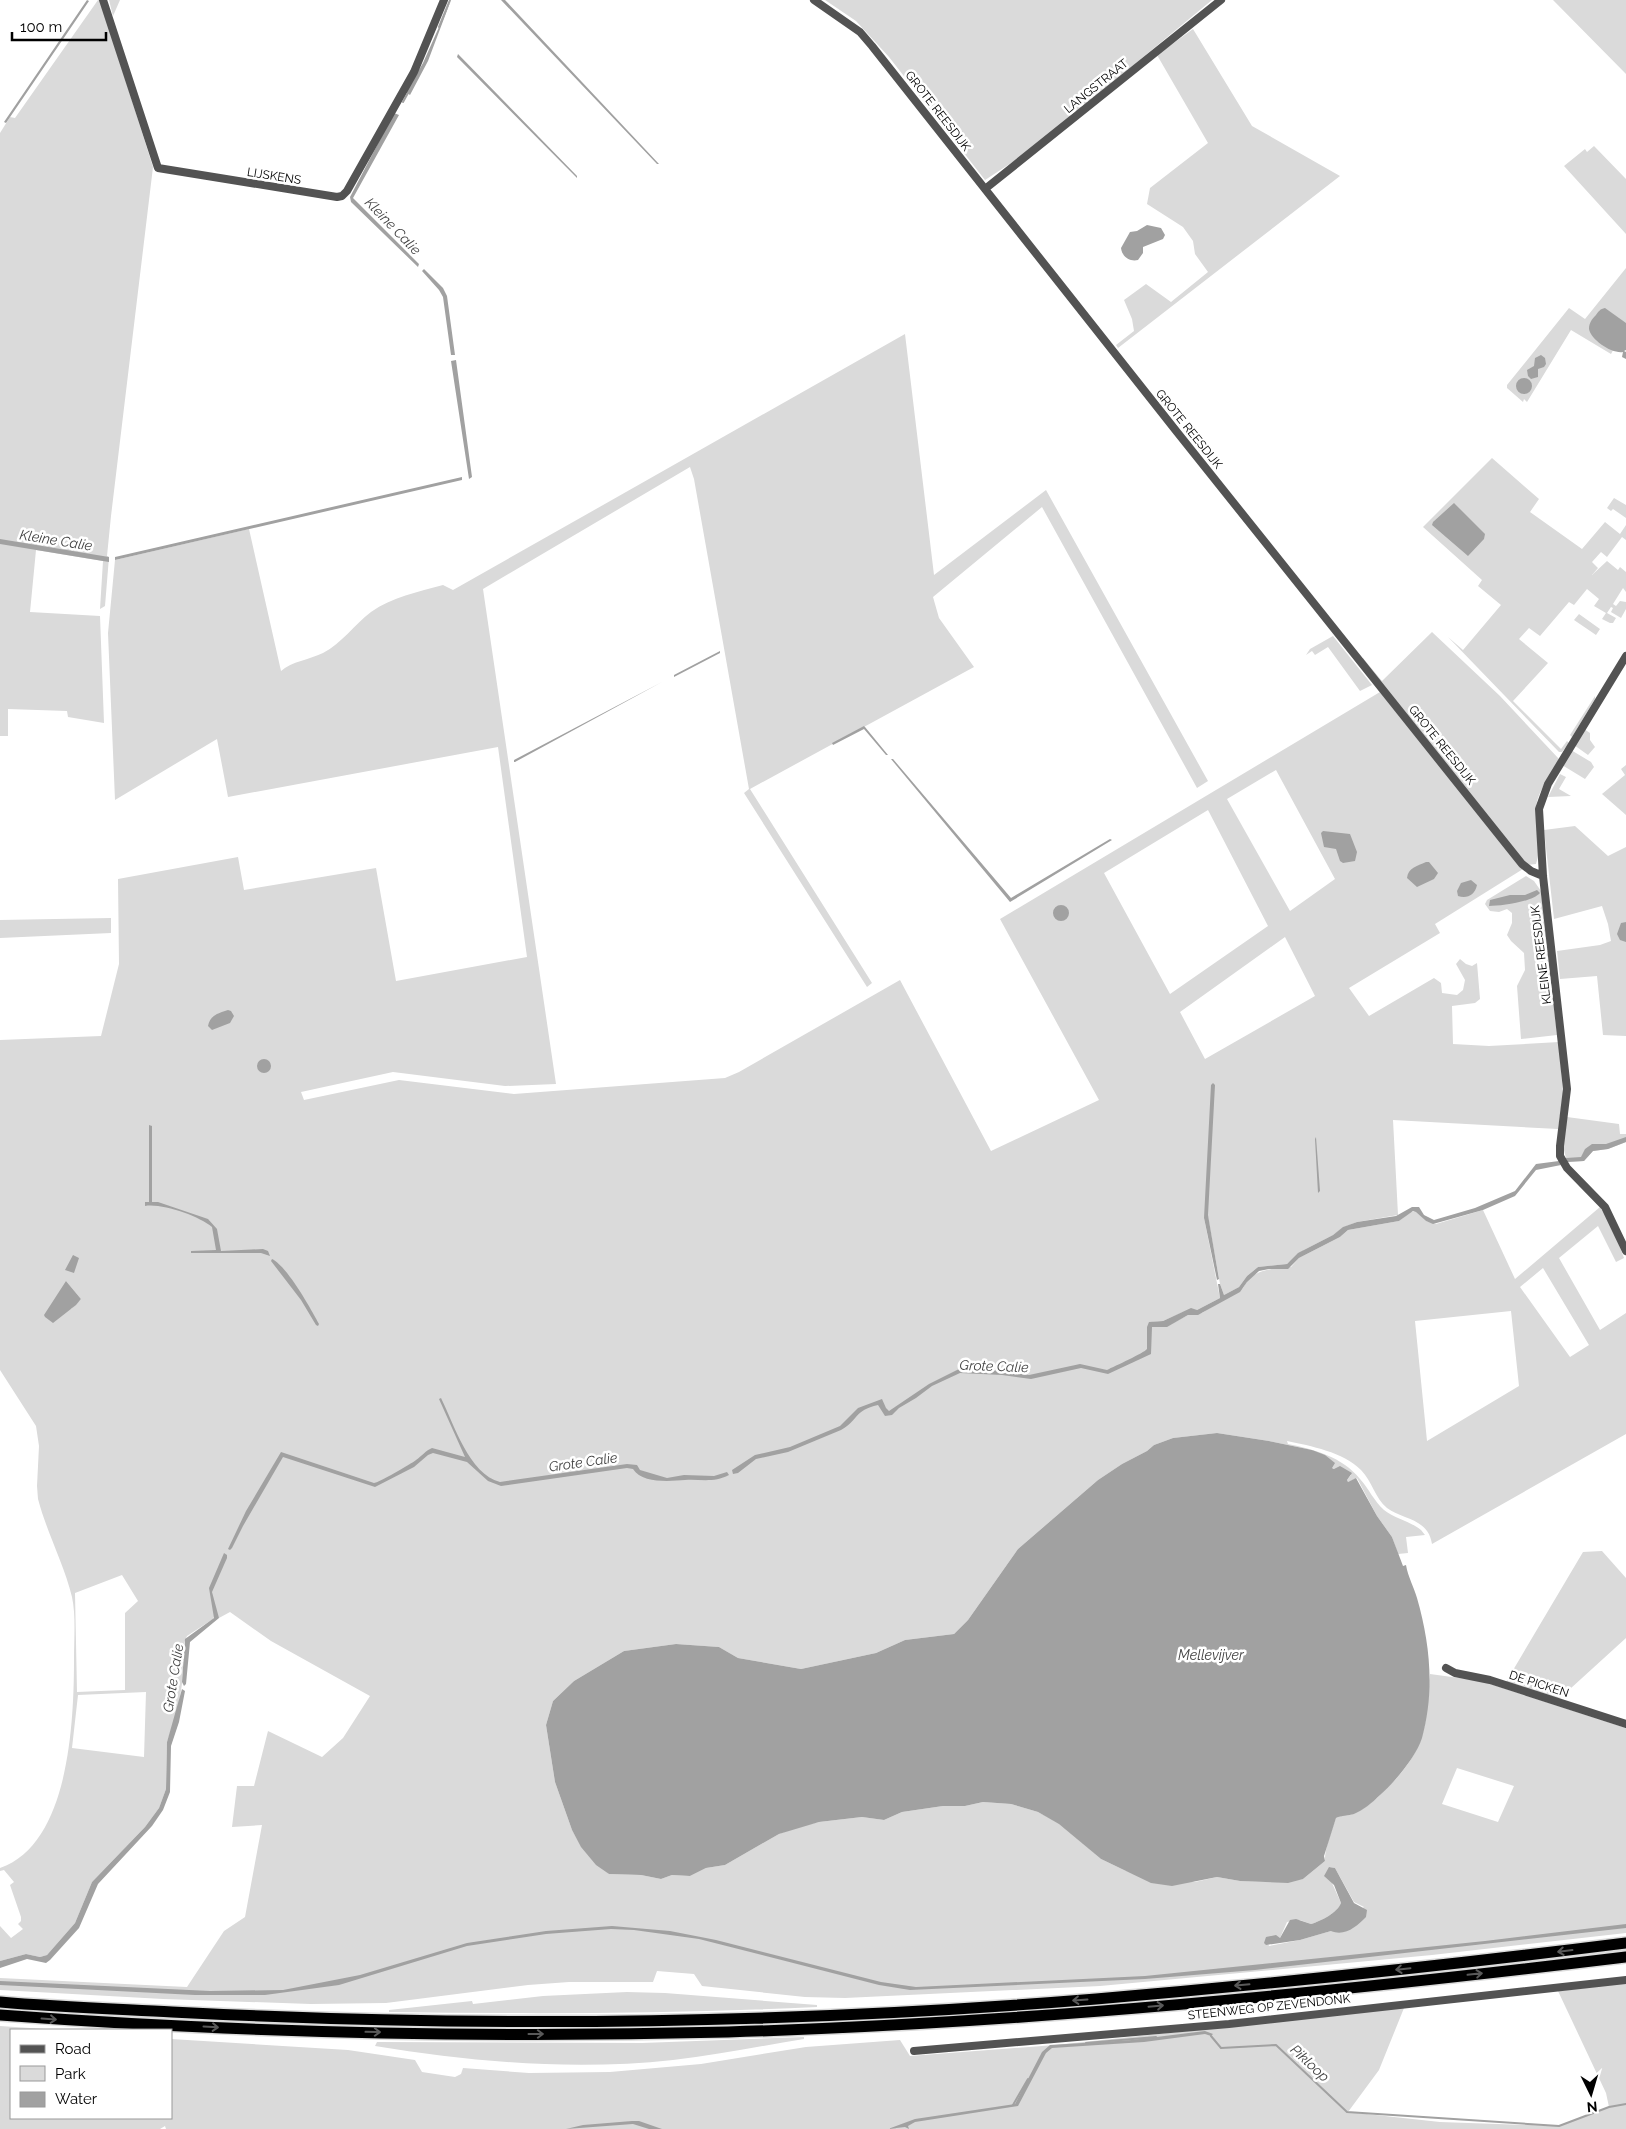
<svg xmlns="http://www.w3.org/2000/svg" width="1626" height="2129" viewBox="0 0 1626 2129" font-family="Raleway,sans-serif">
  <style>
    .green { fill: #dadada; fill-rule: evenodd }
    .water { fill: #a1a1a1 }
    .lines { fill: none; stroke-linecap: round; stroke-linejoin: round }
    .stream { stroke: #a1a1a1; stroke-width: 2 }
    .highway-casing { stroke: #dbdbdb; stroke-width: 14 }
    .minor { stroke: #535353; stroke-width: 8 }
    .highway { stroke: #000; stroke-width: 11 }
    .oneway { stroke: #595959 }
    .labels { text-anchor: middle; stroke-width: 5; stroke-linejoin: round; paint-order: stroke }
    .street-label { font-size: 12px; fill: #000; stroke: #fff }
    .water-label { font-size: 14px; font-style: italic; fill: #424242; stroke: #fff }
  </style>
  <rect width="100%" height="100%" fill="#fff"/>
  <path class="green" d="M98,0H100L153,167L111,516L107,556L109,557L105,606L100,609L103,561L36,550L30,612L100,616L104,723L68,717L67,711L8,709V736H0V133L10,117L15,118Z
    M109,0H120L113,16Z
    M825,0H1212L1031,150L985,180L889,57L856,21Z
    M1553,0H1626V74Z
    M1193,29L1252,126L1340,176L1118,348L1116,345L1134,331L1132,319L1124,300L1146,284L1171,302L1208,272L1195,254L1193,241L1183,227L1147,204L1150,188L1208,143L1157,55Z
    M1594,146L1626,179V234L1564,166L1585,149L1587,152Z
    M1626,268V326L1611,354L1571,330L1527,402L1524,399L1523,402L1507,388V385L1569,308L1585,319Z
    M905,334L934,575L1046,490L1208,781L1197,788L1042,507L933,597L939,618L974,667L750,789L872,983L867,987L744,793L749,789L694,479L690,467L483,589L556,1084L505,1086L393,1072L301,1092L304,1100L399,1080L514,1094L725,1078L739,1072L900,980L991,1151L1099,1100L1000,919L1380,692L1523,869L1435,924L1440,933L1349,988L1369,1016L1434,978L1441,983L1442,993L1457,995L1463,990L1465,980L1456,964L1460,959L1466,964L1472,966L1477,963L1480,999L1475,1003L1452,1006L1453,1044L1489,1046L1559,1042L1563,1094L1558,1129L1393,1120L1398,1215L1357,1222L1344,1227L1333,1235L1304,1250L1287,1264L1258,1267L1247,1276L1239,1287L1224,1295L1220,1284L1207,1211L1204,1218L1220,1298L1197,1310L1183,1312L1163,1321L1152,1322L1171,1324L1188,1315L1202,1313L1243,1288C1253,1268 1272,1269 1291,1267L1299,1258L1340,1237L1348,1230L1399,1221L1410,1212L1416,1211L1426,1221L1436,1224L1483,1210L1515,1279L1600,1207L1612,1227L1624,1258L1616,1262L1598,1226L1559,1258L1600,1330L1626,1313V1434L1432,1544C1428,1518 1403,1520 1387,1508C1375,1498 1372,1481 1361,1470C1343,1452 1311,1446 1287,1441L1288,1444C1313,1449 1343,1457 1360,1479C1369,1489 1374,1501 1384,1510C1395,1519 1410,1521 1421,1530L1425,1535L1406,1537L1408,1553L1398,1554L1392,1537L1377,1516L1357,1478L1348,1482L1347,1480L1351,1475L1332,1468L1312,1450L1269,1441L1217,1433L1173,1438L1154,1445L1147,1451L1122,1464L1098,1480L1018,1549L968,1620L954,1634L905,1640L876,1653L801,1669L738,1658L719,1647L676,1644L624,1651L574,1681L553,1701L546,1725L555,1782L572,1830L582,1847L609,1874L641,1875L661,1879L672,1875L690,1876L706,1868L725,1865L779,1834L797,1827L819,1822L862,1817L884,1820L902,1812L943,1806H965L983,1802L1011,1804L1038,1812L1059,1823L1101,1859L1126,1871L1195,1882L1217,1877L1240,1881L1271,1882L1303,1879L1325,1861C1324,1851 1332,1829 1336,1818C1343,1814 1351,1816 1358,1812C1382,1797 1412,1766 1421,1739C1428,1719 1428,1695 1430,1674L1481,1681L1626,1728V1933L1432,1955L1100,1986L845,1998L805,1997L702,1986L694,1974L657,1971L653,1982H569L528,1985L386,2003L311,2004L163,1999L0,1990V1978L187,1987L224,1931L245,1917L262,1825L232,1827L237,1786H254L268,1731L322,1757L343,1738L370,1696L271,1641L230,1612L219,1618L215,1615L213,1619L187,1636L184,1643L182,1684L178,1709L167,1742L166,1789L159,1808L145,1827L92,1882L75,1923L47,1955L40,1957L26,1954L0,1961V1926L11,1938L23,1929L18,1924L21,1921V1917L10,1885L14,1882L4,1870L0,1871V1868C70,1844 74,1720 74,1658C74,1638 76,1616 72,1597C64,1564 47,1533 38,1499L37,1486L39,1446L36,1426L0,1370V1040L101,1036L119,964L118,879L238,857L244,890L376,868L396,981L527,957L498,747L228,797L217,739L115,800L108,633L115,560L249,529L281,671C292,661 309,660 323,653C342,643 354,625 371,612C392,597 418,592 443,585L453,590ZM1276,770L1335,879L1290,911L1227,799ZM1208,810L1268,926L1170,994L1104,873ZM1285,937L1315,996L1205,1059L1180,1012ZM1543,1268L1589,1345L1570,1357L1520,1287ZM66,1281L81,1299L71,1309ZM1511,1311L1519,1386L1427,1441L1415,1321ZM122,1575L138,1601L125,1613V1690L77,1692L75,1593ZM146,1692L144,1757L72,1748L78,1695ZM1457,1768L1514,1786L1498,1822L1442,1804ZM1329,1867L1335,1868L1354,1902L1364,1907L1331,1931L1300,1940L1269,1946L1266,1937L1280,1938L1287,1922L1300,1920L1311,1924C1321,1921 1337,1913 1341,1903L1332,1883Z
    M1492,458L1539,499L1530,512L1582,549L1605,522L1620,534L1626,525V540L1622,537L1607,557L1601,552L1592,562L1598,568L1592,575L1607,561L1618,570L1620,567L1626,572V592L1623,588L1613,604L1616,606L1620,601L1626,602V609L1621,618L1611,612L1613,608L1611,607L1607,613L1616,618L1613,623H1610L1602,619L1606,613L1594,606L1599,599L1587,589L1574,605L1569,602L1540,636L1529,628L1519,639L1548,663L1513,701L1561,749L1567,741L1569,743L1562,752H1559L1448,637L1463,650L1501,605L1478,586L1482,580L1423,527Z
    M1614,498L1626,505V518L1613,509L1611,511L1607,508Z
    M1579,614L1600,629L1596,635L1574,620Z
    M1432,632L1500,696L1559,759C1552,775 1537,790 1536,809C1535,826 1542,847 1536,864L1527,865L1361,659L1363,658L1382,681Z
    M1333,636L1372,685L1360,691L1328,647L1315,655L1312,651L1306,655L1310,649Z
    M1595,696V699L1572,737L1570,735Z
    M1584,729L1590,733V740L1595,747L1588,755L1574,745Z
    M1571,750L1591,762L1594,767L1585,779L1562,765Z
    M1626,765V815L1602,794L1625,775L1621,769Z
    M1560,774L1566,777L1559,789L1571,796L1548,797Z
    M1575,826L1608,856L1626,847V1036L1603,1035L1597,976L1560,979L1557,951L1600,945L1611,941L1608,924L1602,906L1554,919L1544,830Z
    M1526,876L1534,881L1541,891L1557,1035L1521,1039L1517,986L1525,970L1524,953L1511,941L1507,935L1512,923V913L1507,909L1499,912L1490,911L1485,904L1487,900Z
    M111,918V933L0,938V920Z
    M1567,1117L1619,1124L1620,1134H1626V1142L1608,1149L1593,1151L1584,1161L1567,1162L1563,1146Z
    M1602,1551L1626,1578V1638L1559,1699L1506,1682L1583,1552Z
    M1626,1948V1951L1512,1965L1511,1962Z
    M1325,1983L1323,1986C1111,2005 898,2024 685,2028C528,2031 370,2029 213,2023C142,2021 71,2015 0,2011V2007L585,2026Z
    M1626,1983V2129H166L165,2126L160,2129H0V2026L61,2030H11V2118H171V2039L348,2050L415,2060L422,2072L455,2077L461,2074L463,2068L529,2073L610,2072L701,2064L806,2047L900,2040L910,2056L1055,2045L1404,2008L1379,2070L1348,2112L1440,2122L1559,2126L1609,2107L1606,2093L1558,1991Z
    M627,1992L665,1993L817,2005V2007C674,2014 531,2014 389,2012V2010L472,2001L473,2004L543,1996Z
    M804,2037V2039C760,2046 717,2055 673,2060C573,2071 474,2062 375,2046L377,2042L642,2043Z"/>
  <path class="water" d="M87,0L89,1L6,123L4,122Z
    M451,0L428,61L410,95L406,92L423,63Z
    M501,0H505L659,164H657Z
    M458,54L577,176V178L457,57Z
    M394,113L399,115L353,198L419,264L418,267L351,202L350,197Z
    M1147,225L1161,228L1165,235L1163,239L1143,247V253L1138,260C1130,262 1122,257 1121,248L1130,232L1137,231Z
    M424,269L443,288L447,296L455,355H451L443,297L439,290L422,271Z
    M1605,308L1626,323V350L1624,351L1626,352V359L1622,357L1623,352C1612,354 1591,340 1589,329C1589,323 1592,319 1596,315C1599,311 1600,309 1605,308Z
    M1541,355L1545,358L1546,364L1544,367L1538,369V377L1531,379L1528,376L1527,370L1534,366L1535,358Z
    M456,360L472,477L469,479L451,361Z
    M1516 386a8 8 0 1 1 16 0a8 8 0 1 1-16 0Z
    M462,477V480L115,560V557Z
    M1454,503L1485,534L1484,539L1468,556L1432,525L1433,522Z
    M0,539L109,557V562L0,544Z
    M720,651V653L674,677V675Z
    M662,682L515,762H514V760Z
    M864,726L865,727L888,755H886L864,729L833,745L832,743Z
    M891,759H893L1011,898L1110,839L1112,840L1010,902Z
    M1323,831L1350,834L1357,852L1355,861L1343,863L1340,861L1336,849L1324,847L1321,833Z
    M1426,862H1429L1438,873L1434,879L1417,887L1407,878C1408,868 1417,866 1426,862Z
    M1471,880L1477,885C1475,895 1467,899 1458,896L1457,891L1461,883Z
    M1537,890L1540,893C1532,902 1501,906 1489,906L1490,900L1510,895H1525Z
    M1053 913a8 8 0 1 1 16 0a8 8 0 1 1-16 0Z
    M1626,922V942L1620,940L1617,934L1621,923Z
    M228,1010L231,1011L234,1016L230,1023L212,1030L208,1026C210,1015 219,1013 228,1010Z
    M257 1066a7 7 0 1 1 14 0a7 7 0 1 1-14 0Z
    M1213,1083L1215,1085L1208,1215L1219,1279L1217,1280L1204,1218L1211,1085Z
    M149,1125L152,1126V1202H158L208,1219L217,1229L221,1251L263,1249L268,1251L270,1256L261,1253H191V1251L216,1250L212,1227C199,1216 162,1203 145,1206V1202H149Z
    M1316,1137L1320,1191L1318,1193L1315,1139Z
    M1626,1137V1142L1608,1149L1593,1151L1584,1161L1567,1162L1566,1158L1581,1157L1585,1149L1592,1144H1606Z
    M1559,1161L1561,1165L1536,1170L1515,1196L1483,1210L1433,1224L1426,1221L1416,1212L1413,1211L1399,1221L1348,1230L1340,1237L1299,1258L1288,1269H1269L1259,1271L1247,1282L1240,1292L1198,1315H1188L1167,1327H1152L1151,1354L1108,1374L1081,1368L1031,1379L1002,1375L960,1373L932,1386L916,1398L899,1408L892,1415L885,1416L878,1405C854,1410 858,1421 841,1430L788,1452L756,1459L738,1473L733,1474L732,1470L755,1455L790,1447L840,1426L858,1408L882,1399L886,1408L889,1411L929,1384L961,1368L1004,1371L1029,1375L1080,1364L1107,1370C1115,1366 1144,1353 1147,1349V1327L1149,1322L1163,1321L1191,1308L1197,1310L1220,1298L1218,1284H1220L1224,1295L1239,1287L1247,1276L1258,1267L1287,1264L1298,1253L1333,1235L1343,1227L1357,1222L1396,1216L1412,1207H1419L1424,1215L1434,1220L1475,1208L1515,1191L1536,1164Z
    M73,1255L79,1258L74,1273L65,1270Z
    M272,1259C287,1266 311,1309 319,1324L318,1326L316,1325L301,1300L271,1261Z
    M66,1281L81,1299L76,1305L53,1323L45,1317L44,1315Z
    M441,1398C454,1424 469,1474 500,1482L627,1464L637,1465L640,1470L667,1478L684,1475L714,1476L727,1472L729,1475C714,1483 701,1479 685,1480C671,1481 642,1484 633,1469L627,1468L501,1486L488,1481L467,1462L433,1453L428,1455L414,1467L375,1487L283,1457L243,1526L232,1548L230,1550L228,1549L246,1511L281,1452L374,1483C378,1483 411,1464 416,1460C422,1456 425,1451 432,1448L465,1457L439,1399Z
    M1217,1433L1269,1441L1312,1450L1325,1455L1335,1463L1332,1468L1334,1469L1340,1466L1352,1473L1347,1480L1348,1482L1356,1478L1377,1516L1392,1537L1403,1566L1406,1565C1408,1577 1414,1587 1417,1598C1430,1643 1435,1691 1422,1738C1416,1757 1394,1783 1379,1796C1373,1802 1362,1811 1354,1814C1348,1816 1342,1815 1336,1818L1324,1856L1325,1861L1303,1879L1288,1883L1240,1881L1217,1877L1172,1886L1151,1883L1101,1859L1059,1824L1038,1812L1011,1804L983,1802L965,1806H943L902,1812L884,1820L862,1817L819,1822L779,1834L725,1865L706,1868L690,1876L672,1875L661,1879L641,1875L609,1874L596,1865L581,1847L572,1830L555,1782L546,1725L553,1701L574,1681L624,1651L676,1644L719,1647L738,1658L801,1669L876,1653L905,1640L954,1634L968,1620L1018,1549L1098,1480L1122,1464L1147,1451L1154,1445L1173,1438Z
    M224,1553L227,1555V1558L212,1592L219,1618L190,1642L186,1684L184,1686L182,1682L185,1639L214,1618L209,1588Z
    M182,1689L185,1691L179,1722L171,1746L170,1792L163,1810L152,1826L98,1884L79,1928L50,1960L46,1963L27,1959L0,1968V1961L26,1954L40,1957L47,1955L75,1923L92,1882L145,1827L159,1808L166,1789L167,1742Z
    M1329,1867L1335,1868L1354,1903L1367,1910L1366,1917C1357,1926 1345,1937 1331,1931L1300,1940L1266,1945L1264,1943L1266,1937L1276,1935L1280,1938L1290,1920L1296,1919L1311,1924C1321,1921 1337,1913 1341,1903L1334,1885L1324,1876Z
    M1626,1924V1928L1255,1970L1145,1979L910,1990L879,1985L699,1939L634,1930L611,1929L546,1934L467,1946L339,1985L265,1995H195L0,1985V1981L210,1991L283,1990L360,1975L467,1943L546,1931L612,1926L670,1931L716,1940L881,1982L916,1987L1145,1976L1485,1941Z
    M1205,2031L1213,2034L1211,2036L1205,2034L1144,2042L1052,2048L1046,2053L1018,2106L915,2122L908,2126L909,2129L905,2127L888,2129L915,2119L1015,2104L1042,2052L1050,2045L1132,2040Z
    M632,2121H639L662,2129H649L633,2124L566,2129L583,2125Z"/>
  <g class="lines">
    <path class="stream" d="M439,27L450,0
      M403,102L408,93
      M1211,2036L1221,2048L1276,2045L1347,2112L1559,2126L1609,2107L1626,2104
      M1086,2043L1156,2037
      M1013,2105L1028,2079"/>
    <g class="highway-casing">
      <path id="highway" d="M0,2002C57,2007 115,2009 172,2012C480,2028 789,2024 1096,1999C1273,1984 1450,1965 1626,1943
        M0,2015C242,2033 486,2038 728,2032C1028,2023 1328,1993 1626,1957"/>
    </g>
    <path class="minor" d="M103,0L158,168L337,197L342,196L347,191L414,72L444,0
      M814,0L860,32L872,46L1177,432L1522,864L1531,871L1543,876
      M985,189L1221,0
      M1626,656L1548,784L1539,809L1543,876L1567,1089L1560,1146V1156L1567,1168L1605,1207L1626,1251
      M1446,1668L1455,1673L1490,1680L1626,1724
      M914,2051L1229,2024L1626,1980"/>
    <use href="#highway" class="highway"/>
  </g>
  <defs><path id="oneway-shaft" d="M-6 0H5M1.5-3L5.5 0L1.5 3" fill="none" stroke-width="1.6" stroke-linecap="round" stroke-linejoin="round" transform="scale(1.25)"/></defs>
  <g class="oneway">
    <use href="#oneway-shaft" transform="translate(1565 1951) rotate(173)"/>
    <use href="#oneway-shaft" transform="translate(1403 1969) rotate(174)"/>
    <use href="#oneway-shaft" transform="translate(1475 1974) rotate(-6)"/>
    <use href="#oneway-shaft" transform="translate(1242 1985) rotate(175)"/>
    <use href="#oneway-shaft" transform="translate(1080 2000) rotate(176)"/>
    <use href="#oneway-shaft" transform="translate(1156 2006) rotate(-5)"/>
    <use href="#oneway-shaft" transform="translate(49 2019) rotate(4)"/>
    <use href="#oneway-shaft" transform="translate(211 2027) rotate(3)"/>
    <use href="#oneway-shaft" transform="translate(373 2032) rotate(1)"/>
    <use href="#oneway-shaft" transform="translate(536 2034)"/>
  </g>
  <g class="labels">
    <g class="street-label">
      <text transform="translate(1096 86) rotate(-39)" y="4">LANGSTRAAT</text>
      <text transform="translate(938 111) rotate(52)" y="4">GROTE REESDIJK</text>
      <text transform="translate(274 176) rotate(9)" y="4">LIJSKENS</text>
      <text transform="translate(1189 429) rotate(51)" y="4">GROTE REESDIJK</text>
      <text transform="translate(1442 745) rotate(51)" y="4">GROTE REESDIJK</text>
      <text transform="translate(1541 955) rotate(-97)" y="4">KLEINE REESDIJK</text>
      <text transform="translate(1539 1684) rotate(18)" y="4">DE PICKEN</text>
      <text transform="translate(1269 2007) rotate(-6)" y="4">STEENWEG OP ZEVENDONK</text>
    </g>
    <g class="water-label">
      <text transform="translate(393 226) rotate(46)" y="5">Kleine Calie</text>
      <text transform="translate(56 540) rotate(9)" y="5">Kleine Calie</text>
      <text transform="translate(994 1366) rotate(2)" y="5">Grote Calie</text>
      <text transform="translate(583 1462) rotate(-8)" y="5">Grote Calie</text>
      <text x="1211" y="1660">Mellevijver</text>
      <text transform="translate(173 1678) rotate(-81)" y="5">Grote Calie</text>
      <text transform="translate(1310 2063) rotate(43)" y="5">Pikloop</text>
    </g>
  </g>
  <rect x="10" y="2029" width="162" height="90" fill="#ffffff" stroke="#999999"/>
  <rect x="20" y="2045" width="25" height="8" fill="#535353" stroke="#999999"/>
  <text x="55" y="2054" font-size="15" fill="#000000">Road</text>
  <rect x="20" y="2066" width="25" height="15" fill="#dadada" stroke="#999999"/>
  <text x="55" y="2079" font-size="15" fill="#000000">Park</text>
  <rect x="20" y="2092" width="25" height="15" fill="#a1a1a1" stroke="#999999"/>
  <text x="55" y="2104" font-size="15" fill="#000000">Water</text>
  <g transform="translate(1591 2094) rotate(175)" stroke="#ffffff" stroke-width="4" paint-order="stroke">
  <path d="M0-4L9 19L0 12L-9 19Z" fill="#000000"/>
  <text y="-8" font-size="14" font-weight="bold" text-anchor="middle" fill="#000000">N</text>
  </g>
  <path d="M12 32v8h94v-8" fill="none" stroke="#000000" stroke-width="2.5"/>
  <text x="20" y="32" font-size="15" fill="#000000" stroke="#ffffff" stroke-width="4" paint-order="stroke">100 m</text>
</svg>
